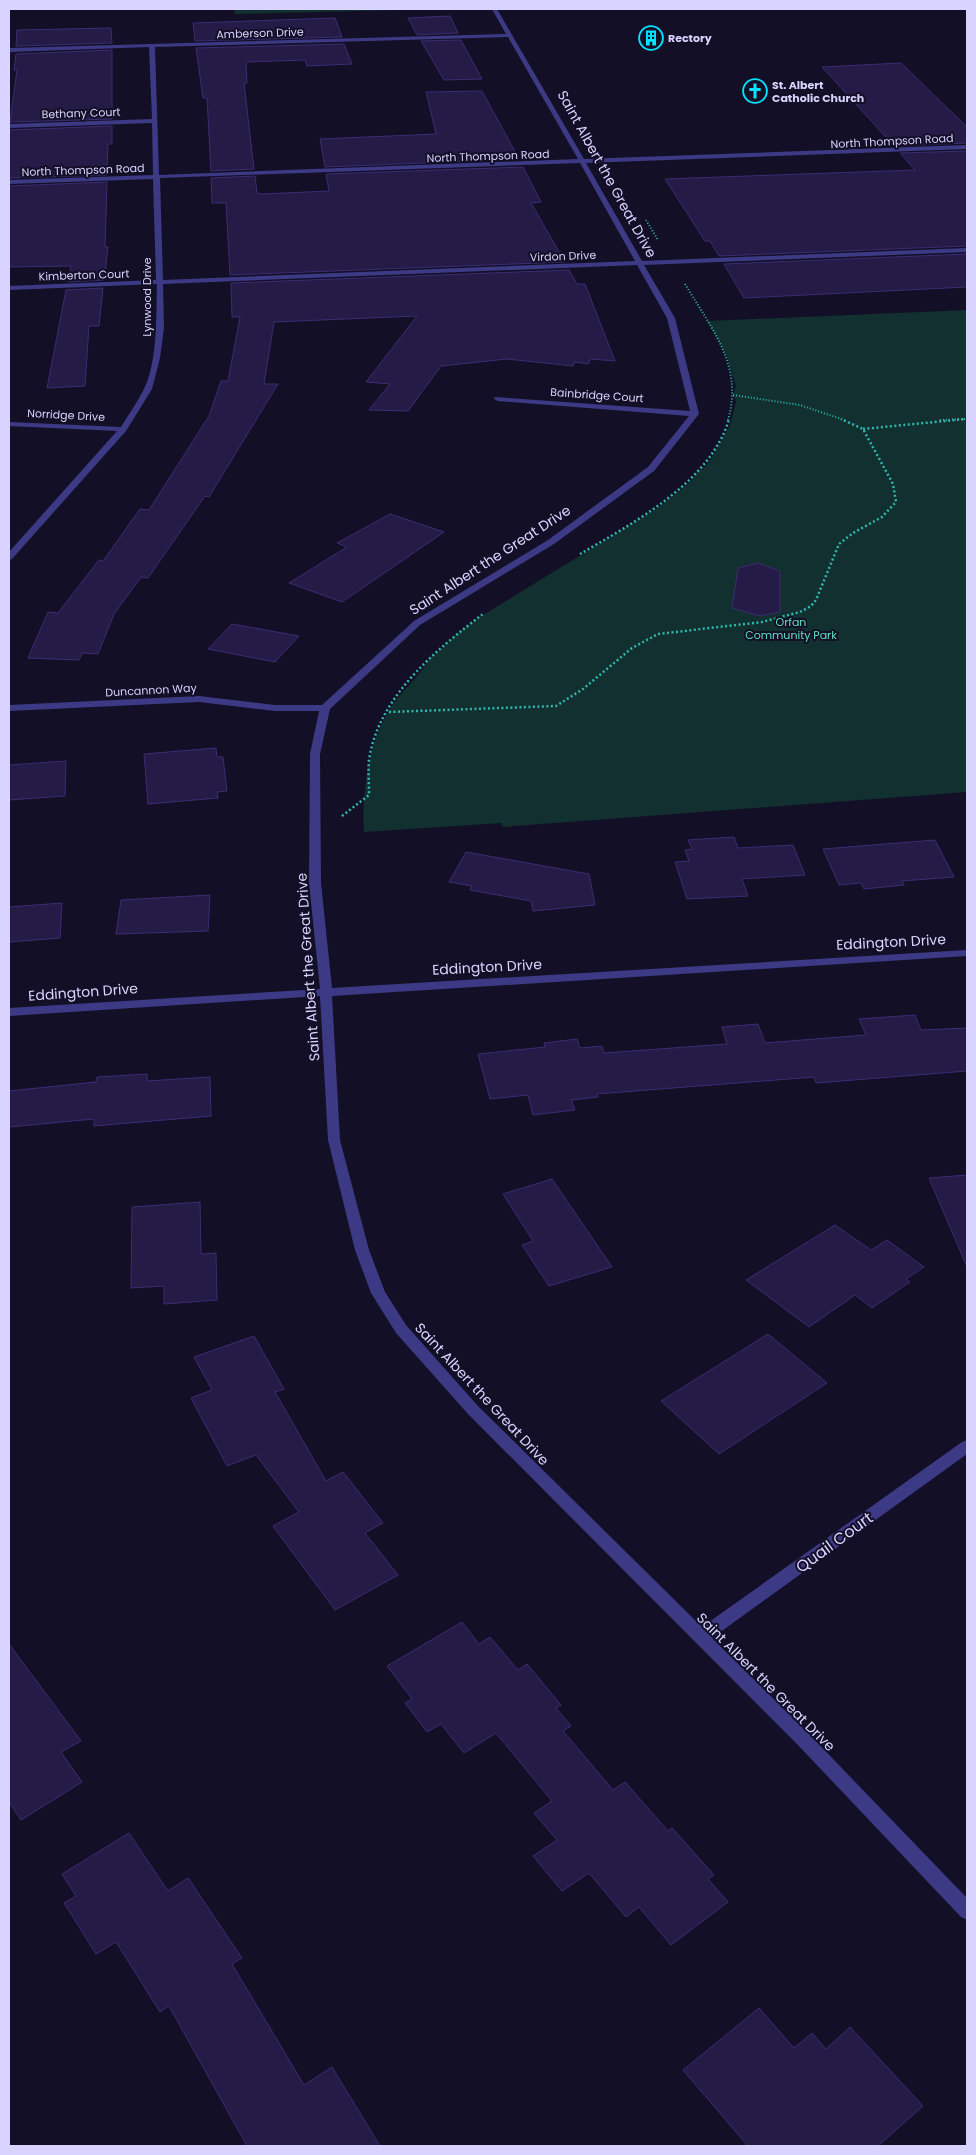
<svg xmlns="http://www.w3.org/2000/svg" width="976" height="2155" viewBox="0 0 976 2155" font-family="Poppins,sans-serif">
  <style>
    .green { fill: #12302f }
    .building { fill: #241b47; stroke: #3b2d73 }
    .lines { fill: none; stroke-linecap: round; stroke-linejoin: round }
    .path-far1 { stroke: #2fb8b0; stroke-width: 2; stroke-dasharray: 1 2; stroke-linecap: butt }
    .path { stroke: #2fb8b0; stroke-width: 2.5; stroke-dasharray: 2 2.5; stroke-linecap: butt }
    .minor { fill: #3d3a85; fill-rule: evenodd }
    .labels { text-anchor: middle; stroke-width: 4; stroke-linejoin: round; paint-order: stroke }
    .far-street-label { font-size: 11px; fill: #d9d4ff; stroke: #130f26 }
    .far-poi-label { font-size: 11px; font-weight: bold; fill: #d9d4ff; stroke: #130f26; text-anchor: start }
    .far-park-label { font-size: 11px; fill: #5fe0c0; stroke: #130f26 }
    .street-label { font-size: 14px; fill: #d9d4ff; stroke: #130f26 }
    .near-street-label { font-size: 16px; fill: #d9d4ff; stroke: #130f26 }
  </style>
  <rect width="100%" height="100%" fill="#130f26"/>
  <path class="green" d="M234,9H447L235,14Z
    M967,310V792L503,827L501,823L364,832C361,790 370,733 397,699C407,686 423,672 430,657L437,653L460,631L488,612L659,507L692,480L698,471L704,468L713,456L730,425L736,402L733,395L736,386L726,354L707,321Z"/>
  <path class="building" d="M450,16L458,33L417,35L408,18Z
    M335,18L342,37L195,41L193,23Z
    M111,28L112,43L16,46L17,30Z
    M461,40L482,79L444,80L421,41Z
    M344,44L352,64L307,66L305,60L246,62L247,83H244L254,169L211,171L207,98H203L196,48Z
    M112,50V119L10,122L17,70H14L16,54Z
    M901,63L967,127V143L894,146L822,67Z
    M482,91L519,159L325,167L320,139L436,134L426,92Z
    M112,126V144H108L107,175L9,178V130Z
    M967,151V246L719,256L710,241H705L665,179L915,170L900,153Z
    M523,167L541,202L531,203L565,262L230,275L226,203H212L211,178L255,176L257,193L262,194L329,191L326,174Z
    M107,182L105,247H108L104,280L68,282L71,266L9,267V186Z
    M967,254V287L744,298L724,264Z
    M569,270L577,284H585L615,361L591,359L588,364L575,362L573,366L507,359L441,366L408,411L369,410L390,384L366,382L417,316L274,322L264,384H278L209,497L205,496L148,578L141,577L114,614L98,654L82,653L79,660L28,658L48,612L58,613L99,560L103,561L140,509L149,510L209,416L221,381H228L240,317H232L231,283Z
    M103,288L99,326H89L85,386L47,388L66,290Z
    M390,514L444,532L342,602L289,583L347,547L337,543Z
    M758,563L780,571V612L760,616L732,608L738,568Z
    M232,624L299,636L275,662L208,649Z
    M216,748L217,757H223L227,791L217,792L218,798L148,804L144,754Z
    M66,761L65,796L9,800V765Z
    M734,837L738,848L793,845L805,875L742,879L748,896L687,899L675,862L689,861L685,850L692,849L688,840Z
    M935,840L954,877L902,881L904,885L864,889L861,883L839,885L823,849Z
    M466,852L589,874L595,905L533,911L531,901L470,890L472,886L449,882Z
    M210,895L208,931L116,934L121,900Z
    M62,903L60,938L9,942V907Z
    M915,1015L921,1030L967,1028V1071L816,1083L814,1077L597,1094L598,1097L571,1100L575,1110L533,1115L528,1095L490,1099L478,1054L545,1047L544,1043L577,1039L580,1048L602,1046L604,1053L727,1044L722,1027L758,1024L765,1043L866,1035L859,1019Z
    M147,1074V1081L210,1077L211,1116L94,1126V1119L9,1127V1091L96,1082L97,1077Z
    M967,1175V1267L929,1178Z
    M552,1179L612,1267L549,1286L522,1245L533,1241L503,1194Z
    M200,1202L201,1254L216,1253L217,1300L164,1304V1286L131,1288L132,1207Z
    M835,1225L871,1250L887,1240L924,1267L906,1279L910,1282L872,1308L855,1295L809,1327L746,1280Z
    M768,1334L827,1383L719,1454L661,1401Z
    M254,1336L284,1389L275,1392L326,1481L343,1472L383,1523L365,1533L398,1575L335,1610L273,1526L299,1512L256,1455L227,1466L191,1398L212,1390L194,1357Z
    M462,1622L479,1644L490,1637L518,1670L527,1664L561,1705L556,1708L571,1726L563,1731L613,1790L625,1782L668,1831L672,1828L714,1875L708,1879L728,1902L671,1945L639,1907L626,1917L589,1873L562,1891L533,1856L557,1840L534,1813L552,1801L496,1733L464,1753L441,1724L427,1732L405,1703L412,1699L387,1666Z
    M9,1644L81,1741L61,1752L82,1782L21,1820L9,1802Z
    M129,1833L168,1891L188,1878L242,1958L232,1964L304,2085L332,2067L380,2146H247L169,2006L160,2012L116,1942L96,1954L64,1903L76,1896L62,1874Z
    M759,2008L794,2048L812,2033L826,2049L850,2027L923,2106L878,2146H748L683,2070Z"/>
  <g class="lines">
    <path class="path-far1" d="M646,220L658,240
      M685,284C711,328 744,366 728,420
      M733,395L800,405L844,420
      M940,420L967,419"/>
    <path class="path" d="M863,429L965,419
      M580,554C633,523 711,482 729,419
      M389,712L556,706L583,689L632,648L658,634L762,622L800,612L811,606L816,600L839,544L853,533L882,517L896,502L893,484L863,429L841,419
      M342,816L369,795C369,783 368,772 369,760C378,697 436,650 483,614"/>
    <path class="minor" d="M492,9H497L584,159L967,145V149L586,163L642,261L967,248V252L644,265L675,318L699,414L654,471L554,544L420,625L330,709L320,754L321,883L332,988L967,950V956L332,996L340,1140L369,1250L385,1292L406,1325L478,1406L702,1627L962,1442L967,1440V1454L712,1638L808,1733L967,1898V1920L961,1917L796,1743L468,1414L396,1333L371,1293L355,1250L328,1140L320,996L9,1016V1008L320,989L309,883L310,754L319,711H275L199,702L9,711V705L199,696L275,705H322L414,621L548,540L648,467L689,416L498,401L494,399L495,397L690,411L667,318L637,265L163,284L164,328L160,358L152,389L126,431L12,559L9,560V552L117,431L9,426V422L121,427C128,415 137,403 143,391C158,363 156,315 157,284L9,290V286L156,280L153,179L9,184V180L153,175L152,123L9,128V124L152,119L149,47L9,52V48L506,34ZM508,37L578,159L159,175L155,47ZM580,163L635,261L163,280L160,178Z"/>
  </g>
  <defs>
    <g id="building-ring" transform="scale(1.25)"><circle r="9.5" fill="#130f26" stroke="#00e5ff" stroke-width="1.5"/><path d="M-4-6H4V6H1V3H-1V6H-4ZM-2.5-4.3h1.7v1.8h-1.7ZM.8-4.3h1.7v1.8H.8ZM-2.5-1h1.7V.8h-1.7ZM.8-1h1.7V.8H.8Z" fill="#00e5ff"/></g>
    <g id="church-ring" transform="scale(1.25)"><circle r="9.5" fill="#130f26" stroke="#00e5ff" stroke-width="1.5"/><path d="M-1.2-6h2.4v3.5h3.3v2.4h-3.3V6h-2.4V-.1h-3.3v-2.4h3.3Z" fill="#00e5ff"/></g>
  </defs>
  <g fill-rule="evenodd">
    <use href="#building-ring" x="651" y="38"/>
    <use href="#church-ring" x="755" y="91"/>
  </g>
  <g class="labels">
    <g class="far-street-label">
      <text transform="translate(260 33) rotate(-2)" y="4">Amberson Drive</text>
      <text transform="translate(81 113) rotate(-2)" y="4">Bethany Court</text>
      <text transform="translate(892 141) rotate(-3)" y="4">North Thompson Road</text>
      <text transform="translate(488 156) rotate(-2)" y="4">North Thompson Road</text>
      <text transform="translate(83 170) rotate(-2)" y="4">North Thompson Road</text>
      <text transform="translate(563 256) rotate(-2)" y="4">Virdon Drive</text>
      <text transform="translate(84 275) rotate(-2)" y="4">Kimberton Court</text>
      <text transform="translate(147 297) rotate(-90)" y="4">Lynwood Drive</text>
      <text transform="translate(597 395) rotate(4)" y="4">Bainbridge Court</text>
      <text transform="translate(66 415) rotate(3)" y="4">Norridge Drive</text>
      <text transform="translate(151 690) rotate(-3)" y="4">Duncannon Way</text>
    </g>
    <g class="far-poi-label">
      <text x="668" y="42">Rectory</text>
      <text x="772" y="89">St. Albert<tspan x="772" dy="13">Catholic Church</tspan></text>
    </g>
    <g class="far-park-label">
      <text x="791" y="626">Orfan<tspan x="791" dy="13">Community Park</tspan></text>
    </g>
    <g class="street-label">
      <text transform="translate(607 174) rotate(61)" y="5">Saint Albert the Great Drive</text>
      <text transform="translate(490 560) rotate(-33)" y="5">Saint Albert the Great Drive</text>
      <text transform="translate(891 942) rotate(-3)" y="5">Eddington Drive</text>
      <text transform="translate(308 967) rotate(-94)" y="5">Saint Albert the Great Drive</text>
      <text transform="translate(487 967) rotate(-3)" y="5">Eddington Drive</text>
      <text transform="translate(83 992) rotate(-4)" y="5">Eddington Drive</text>
      <text transform="translate(482 1394) rotate(47)" y="5">Saint Albert the Great Drive</text>
      <text transform="translate(766 1682) rotate(45)" y="5">Saint Albert the Great Drive</text>
    </g>
    <g class="near-street-label">
      <text transform="translate(834 1542) rotate(-36)" y="6">Quail Court</text>
    </g>
  </g>
  <rect width="976" height="2155" fill="none" stroke="#d9d4ff" stroke-width="20"/>
</svg>
